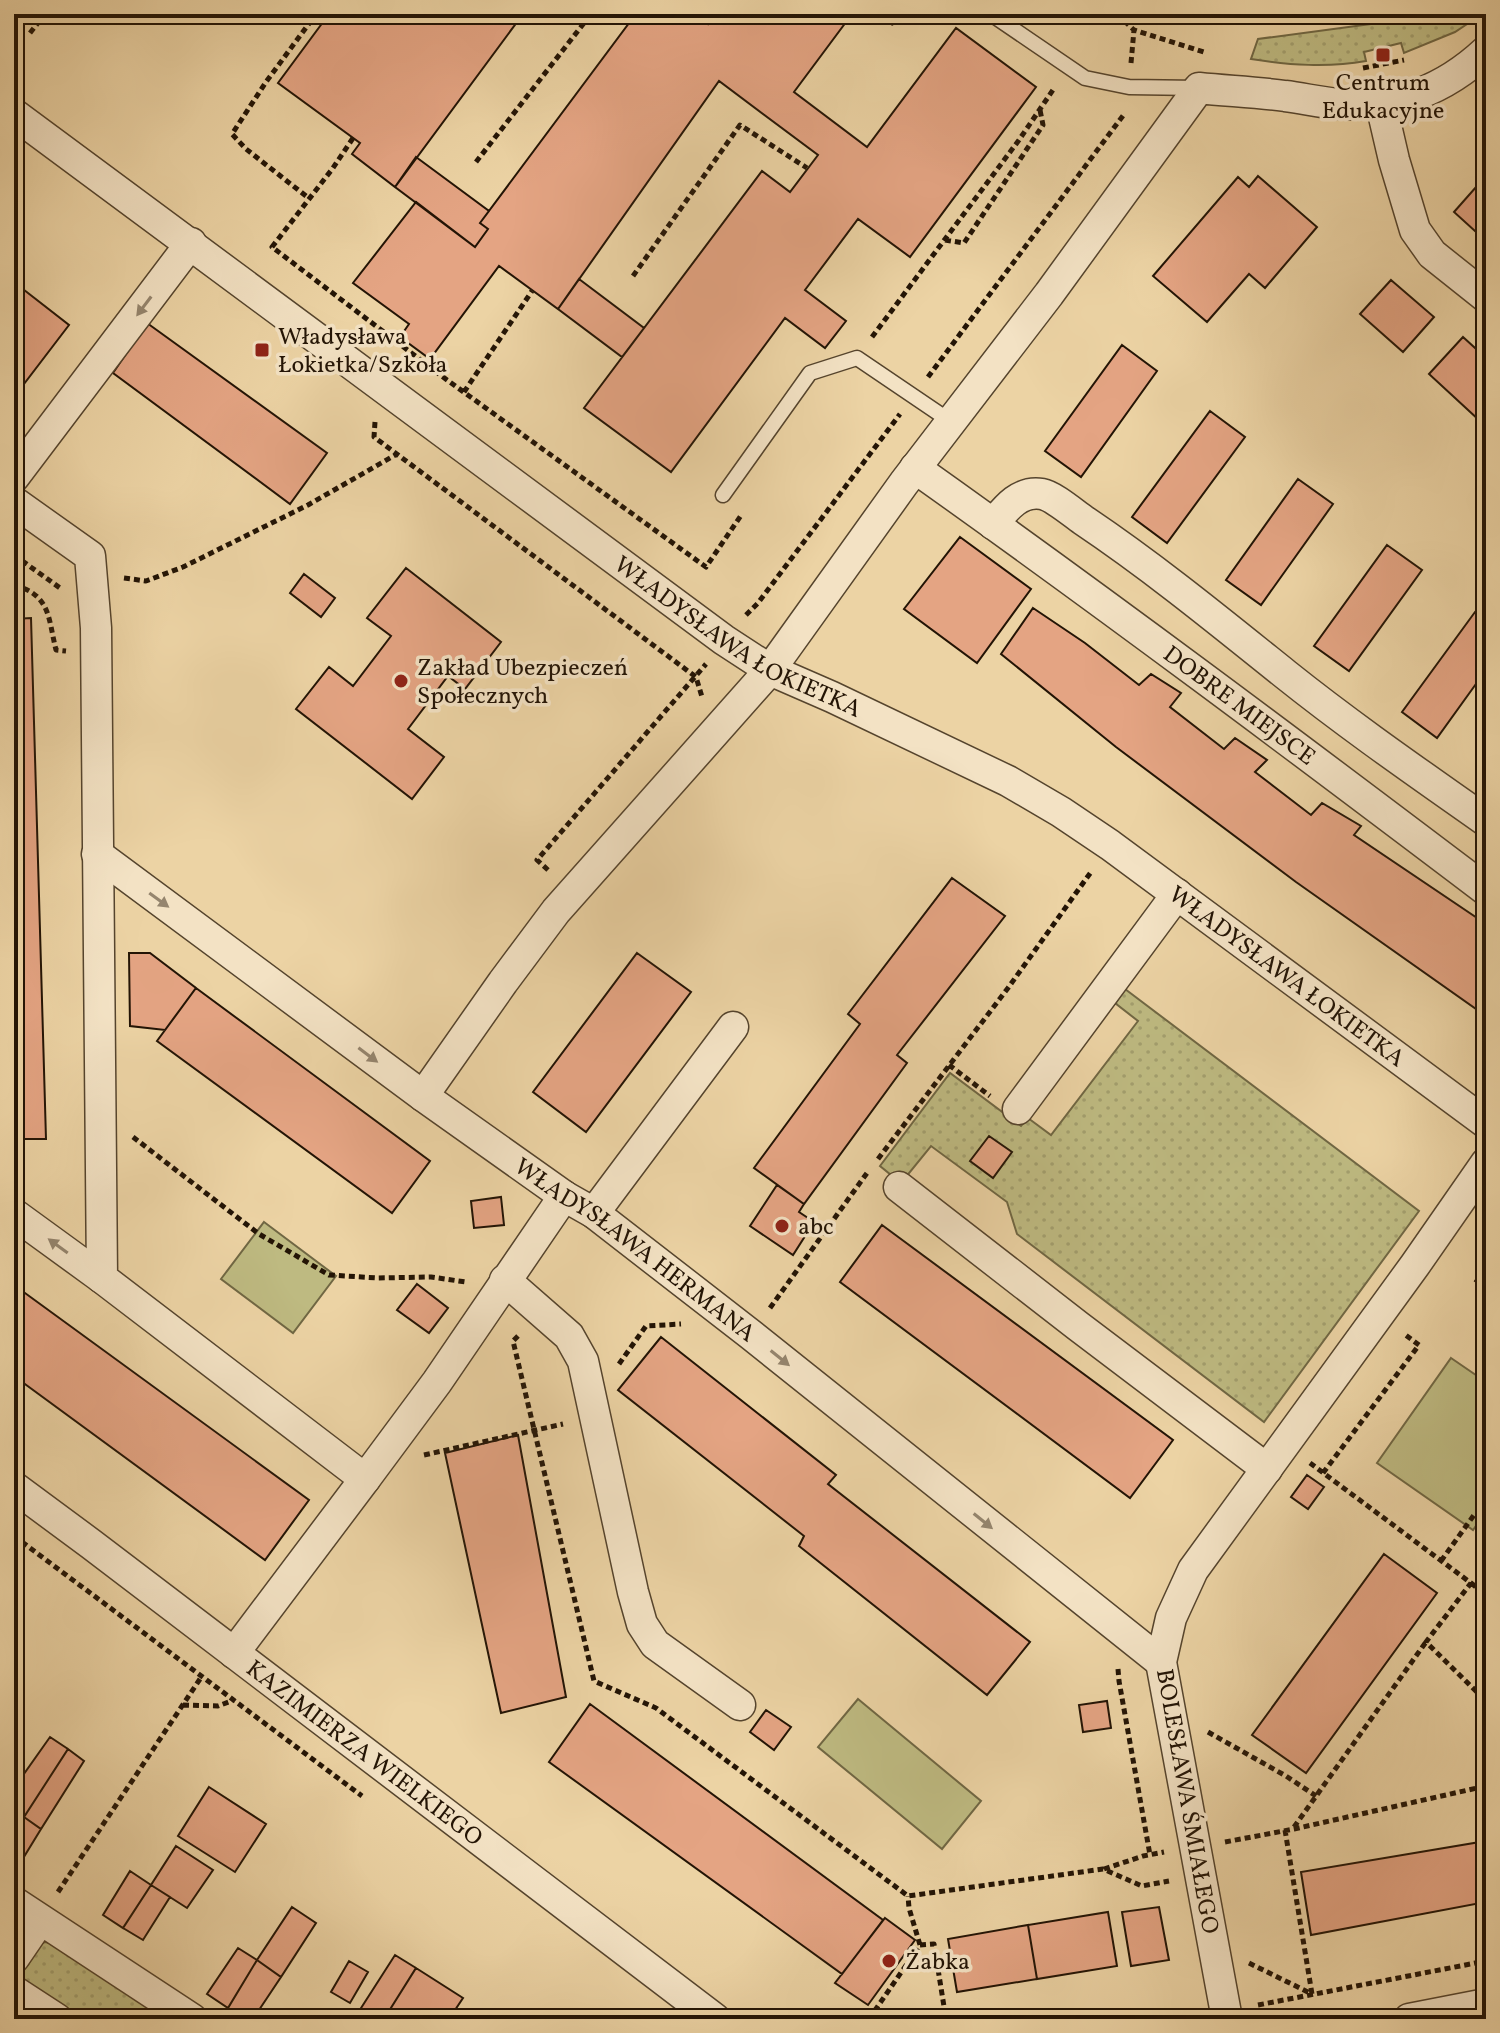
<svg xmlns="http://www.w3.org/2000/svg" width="1500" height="2033" viewBox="0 0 1500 2033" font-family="Vollkorn,serif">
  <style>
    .grass { fill: url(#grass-dots); stroke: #706743; stroke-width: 2 }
    .park { fill: #beba81; stroke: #706743; stroke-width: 2 }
    .building { fill: #e4a483; stroke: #231405; stroke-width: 2 }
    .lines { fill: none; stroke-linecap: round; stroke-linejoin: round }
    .lane-casing { stroke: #55442d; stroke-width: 17 }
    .street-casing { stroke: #55442d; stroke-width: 33 }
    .path { stroke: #231405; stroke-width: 5; stroke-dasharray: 6 4; stroke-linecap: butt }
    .lane { stroke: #f3e2c4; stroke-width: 14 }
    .street { stroke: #f3e2c4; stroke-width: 30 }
    .oneway { fill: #95856e }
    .poi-dot { fill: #8f2418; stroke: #f3e2c4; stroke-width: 3 }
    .labels { text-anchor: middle; stroke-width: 7; stroke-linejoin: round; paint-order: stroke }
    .poi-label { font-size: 24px; fill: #231405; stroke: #f3e2c4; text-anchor: start }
    .street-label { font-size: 24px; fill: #231405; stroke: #f3e2c4 }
  </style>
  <defs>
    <pattern id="grass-dots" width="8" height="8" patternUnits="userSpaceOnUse" patternTransform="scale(2)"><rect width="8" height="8" fill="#beba81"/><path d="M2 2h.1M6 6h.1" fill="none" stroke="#a39f6e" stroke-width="1.8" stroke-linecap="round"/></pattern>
  </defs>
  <rect width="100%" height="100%" fill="#ecd3a4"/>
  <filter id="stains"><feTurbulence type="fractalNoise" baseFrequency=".0025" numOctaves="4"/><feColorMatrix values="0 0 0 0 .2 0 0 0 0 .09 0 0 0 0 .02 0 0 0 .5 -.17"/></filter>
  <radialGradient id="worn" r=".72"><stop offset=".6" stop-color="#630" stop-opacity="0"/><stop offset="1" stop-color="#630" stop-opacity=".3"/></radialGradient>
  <path class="grass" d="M1427,14H1482L1455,32L1404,53L1401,43L1364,52L1366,61C1327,68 1290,65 1251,59L1258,39L1423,17Z
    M1125,989L1419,1211L1264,1422L1017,1234L1007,1202L931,1146L901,1183L880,1166L950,1073L1021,1126L1028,1118L1051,1135L1138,1021L1115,1003Z
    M45,1942L50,1943L166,2019H78L21,1979V1969L40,1944Z"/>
  <path class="park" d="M264,1222L336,1276L293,1333L221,1279Z
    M1451,1358L1486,1382V1512L1473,1530L1377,1463Z
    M858,1699L981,1801L942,1849L818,1747Z"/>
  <path class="building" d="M329,14H523L395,187L352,154L360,143L278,83Z
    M624,14H694L708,24L715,14H852L794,92L867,147L956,28L1036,87L910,257L858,219L805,290L846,321L825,348L785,318L671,472L584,408L762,171L790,192L818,155L719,81L558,309L499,266L430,359L400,337L409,324L353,283L416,202L475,247L488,229L480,223L632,19Z
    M416,157L489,211L480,223L488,229L475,247L395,187Z
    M1258,176L1317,227L1265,288L1249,274L1207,322L1153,276L1238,177L1249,187Z
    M1484,178L1486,180V241L1454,212Z
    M579,279L644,328L622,357L558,309Z
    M1391,280L1434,317L1403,352L1360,314Z
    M19,286L69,325L14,397V293Z
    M147,323L327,453L290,504L113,373Z
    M1463,337L1486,358V414L1480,421L1429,374Z
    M1122,345L1157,371L1081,477L1045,451Z
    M1210,411L1245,437L1167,543L1132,517Z
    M1298,479L1333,504L1261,605L1226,580Z
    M960,537L1031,589L977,663L904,609Z
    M1387,545L1422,570L1349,671L1314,646Z
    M406,568L501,642L465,689L448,676L408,729L444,757L412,799L296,709L329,667L353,686L391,636L367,618Z
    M304,574L335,598L321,617L290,593Z
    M1033,608L1085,643L1139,685L1151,674L1181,693L1170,707L1224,749L1235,738L1267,760L1255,772L1311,815L1322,803L1361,826L1354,835L1486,924V1016L1296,882L1116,747L1001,654Z
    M1475,612L1486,619V670L1437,738L1402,712Z
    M31,618L46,1139H14V619Z
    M952,878L1005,916L897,1055L907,1063L804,1204L754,1168L860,1024L848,1014Z
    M129,953H150L196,988L165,1030L130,1026Z
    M637,953L691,992L586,1132L533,1092Z
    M196,988L430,1161L392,1213L157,1041Z
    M989,1136L1012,1152L993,1178L970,1161Z
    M777,1185L804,1204L799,1212L814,1222L793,1255L750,1226Z
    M501,1197L504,1225L474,1228L471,1201Z
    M882,1225L1173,1440L1130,1498L840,1282Z
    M1486,1265V1289L1475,1281Z
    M417,1284L448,1308L429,1333L397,1310Z
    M14,1285L309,1500L265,1560L14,1376Z
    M661,1337L836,1475L828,1484L1030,1642L987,1695L799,1546L804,1536L618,1390Z
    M518,1435L566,1697L501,1713L445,1453Z
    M1307,1475L1324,1487L1308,1509L1291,1497Z
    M1384,1554L1437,1593L1306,1773L1252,1735Z
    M1107,1701L1111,1728L1083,1732L1079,1705Z
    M590,1704L883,1920L842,1974L549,1762Z
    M766,1710L791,1727L774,1750L750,1732Z
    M50,1737L68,1749L24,1817L14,1810V1788Z
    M68,1749L84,1761L41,1829L24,1817Z
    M209,1787L266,1824L235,1872L178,1836Z
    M14,1810L24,1817L14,1832Z
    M24,1817L41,1829L22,1860L14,1855V1832Z
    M1486,1841V1902L1311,1935L1301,1872Z
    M176,1846L213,1870L187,1908L151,1885Z
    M130,1871L151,1885L123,1928L103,1915Z
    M151,1885L170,1897L143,1940L123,1928Z
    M292,1907L316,1923L281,1977L257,1960Z
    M1159,1907L1169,1960L1131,1966L1122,1912Z
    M1108,1912L1117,1966L1037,1979L1028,1925Z
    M885,1918L915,1940L868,2005L835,1983Z
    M1028,1925L1037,1979L957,1992L948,1939Z
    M238,1948L257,1960L228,2008L207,1994Z
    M395,1955L416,1968L384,2019H354Z
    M257,1960L281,1977L253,2019H245L228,2008Z
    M349,1961L368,1972L350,2003L331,1992Z
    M416,1968L463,1998L449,2019H440L426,2010L420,2019H384Z"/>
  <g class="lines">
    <g class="lane-casing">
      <path id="lane" d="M991,14L1085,78L1129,87L1198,88
        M723,495L810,373L857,358L950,421"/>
    </g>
    <g class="street-casing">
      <g id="street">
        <path d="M1381,104L1394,160L1415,230L1432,254L1486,297"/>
        <path id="s1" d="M14,114L724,640L770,670L832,697L1008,781L1061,812L1110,845L1486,1123"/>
        <path id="s2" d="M915,468C1108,605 1297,747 1486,890"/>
        <path d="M14,477L191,243"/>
        <path d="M14,502L90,556L96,628L102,1278L365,1479L234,1653"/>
        <path d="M993,524C1006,508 1020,490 1042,494C1053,496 1073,513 1083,520C1153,567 1219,621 1285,674C1350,726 1418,773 1486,821"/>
        <path id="s3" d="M97,854L423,1096L564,1196L594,1213L750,1334L1161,1662"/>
        <path d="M423,1096L503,982L556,911L770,670L904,483L1049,294L1199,88C1227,91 1256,92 1285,96C1303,98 1322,103 1340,104C1398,108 1444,90 1486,51"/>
        <path d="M1018,1109L1177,894"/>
        <path d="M899,1187L1078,1326L1267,1469"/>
        <path d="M594,1213L733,1027"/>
        <path d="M14,1214L102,1278"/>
        <path d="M505,1280L569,1336L583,1361L633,1592L642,1624L655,1644L740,1705"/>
        <path d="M365,1479L437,1382L564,1196"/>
        <path id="s4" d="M14,1487L91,1544L715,2019"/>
        <path d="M14,1902L192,2019"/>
        <path d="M14,1958L40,1920"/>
        <path d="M14,1991L57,2019"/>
        <path d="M1227,2019L1161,1662L1171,1618L1193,1570L1415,1265L1486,1163"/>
        <path d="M1409,2019L1486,2004"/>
      </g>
    </g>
    <path class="path" d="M882,14L892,23L899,14
      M1117,14L1134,30
      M30,33L45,14
      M1131,63L1134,30L1207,53
      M1363,68L1404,60
      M353,138L333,168L272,247L447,380L706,567L742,514
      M476,162L591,14
      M306,196L246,149L232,134L266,82L316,14
      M945,240L964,243L1043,125L1040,110
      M633,276L740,125L807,168
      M872,337L1019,140L1055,87
      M928,377L1125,113
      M464,392L532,291
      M375,422L374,437L696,677L702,697
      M14,555L60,588
      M124,578L146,581L183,567L308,505L397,454
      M14,585C51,595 48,618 56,650L66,651
      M746,615L758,603L900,414
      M548,870L537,860L706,664
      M949,1065L990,1096
      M133,1137L259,1234L329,1275L377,1278L431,1277L466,1282
      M878,1159L1008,988L1091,872
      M770,1308L867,1173
      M518,1336L513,1341L594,1681L656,1708L908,1896L1103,1869L1142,1886L1169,1881
      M619,1364L646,1326L681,1324
      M424,1455L563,1424
      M1310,1463L1471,1583L1426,1642L1486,1701
      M1323,1473L1419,1345L1403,1333
      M14,1536L362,1796
      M1441,1561L1474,1515
      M1471,1583L1486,1595
      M1118,1669L1119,1681L1150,1855
      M183,1705L218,1706L234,1700
      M1208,1732L1286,1776L1316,1796
      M1294,1827L1426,1642
      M1285,1830L1312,1994
      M1225,1842L1294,1829L1486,1786
      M1104,1869L1143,1856L1164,1852
      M58,1892L202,1676
      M920,1945L934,1944L946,2019
      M1249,1963L1312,1994
      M1258,2005L1486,1961
      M869,2019L920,1945L909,1908L908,1896
      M1182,2019L1195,2017"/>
    <use href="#lane" class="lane"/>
    <use href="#street" class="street"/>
  </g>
  <defs><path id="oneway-solid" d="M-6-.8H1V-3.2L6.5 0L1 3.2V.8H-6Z" transform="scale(2)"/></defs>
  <g class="oneway">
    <use href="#oneway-solid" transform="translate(144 306) rotate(127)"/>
    <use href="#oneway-solid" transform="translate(159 900) rotate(36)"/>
    <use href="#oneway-solid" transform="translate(368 1055) rotate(37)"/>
    <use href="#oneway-solid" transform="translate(58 1246) rotate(-144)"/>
    <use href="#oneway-solid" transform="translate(780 1358) rotate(39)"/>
    <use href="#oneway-solid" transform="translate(983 1521) rotate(39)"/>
  </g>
  <g class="poi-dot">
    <rect x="1375" y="47" width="16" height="16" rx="4"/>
    <rect x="254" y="342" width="16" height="16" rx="4"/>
    <circle cx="401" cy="681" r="8"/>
    <circle cx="782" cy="1226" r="8"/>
    <circle cx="889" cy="1961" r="8"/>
  </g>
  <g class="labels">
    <g class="poi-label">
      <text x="1383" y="90" text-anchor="middle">Centrum<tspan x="1383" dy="28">Edukacyjne</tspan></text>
      <text x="278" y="344">Władysława<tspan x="278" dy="28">Łokietka/Szkoła</tspan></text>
      <text x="417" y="675">Zakład Ubezpieczeń<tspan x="417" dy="28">Społecznych</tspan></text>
      <text x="798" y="1234">abc</text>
      <text x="905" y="1969">Żabka</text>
    </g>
    <g class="street-label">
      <text dy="8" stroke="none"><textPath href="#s1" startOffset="894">WŁADYSŁAWA ŁOKIETKA</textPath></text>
      <text dy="8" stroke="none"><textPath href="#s2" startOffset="402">DOBRE MIEJSCE</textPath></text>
      <text dy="8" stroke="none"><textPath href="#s1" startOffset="1542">WŁADYSŁAWA ŁOKIETKA</textPath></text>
      <text dy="8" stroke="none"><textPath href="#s3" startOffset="668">WŁADYSŁAWA HERMANA</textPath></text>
      <text dy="8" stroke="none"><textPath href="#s4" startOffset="440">KAZIMIERZA WIELKIEGO</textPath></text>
      <text transform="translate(1188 1801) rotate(80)" y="8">BOLESŁAWA ŚMIAŁEGO</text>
    </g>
  </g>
  <rect width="1500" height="2033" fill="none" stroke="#ecd3a4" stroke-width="48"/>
  <rect x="16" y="16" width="1468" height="2001" fill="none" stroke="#231405" stroke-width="4"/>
  <rect x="24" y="24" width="1452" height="1985" fill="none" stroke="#231405" stroke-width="2"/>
  <rect width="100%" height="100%" filter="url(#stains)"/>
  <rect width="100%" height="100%" fill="url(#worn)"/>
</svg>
